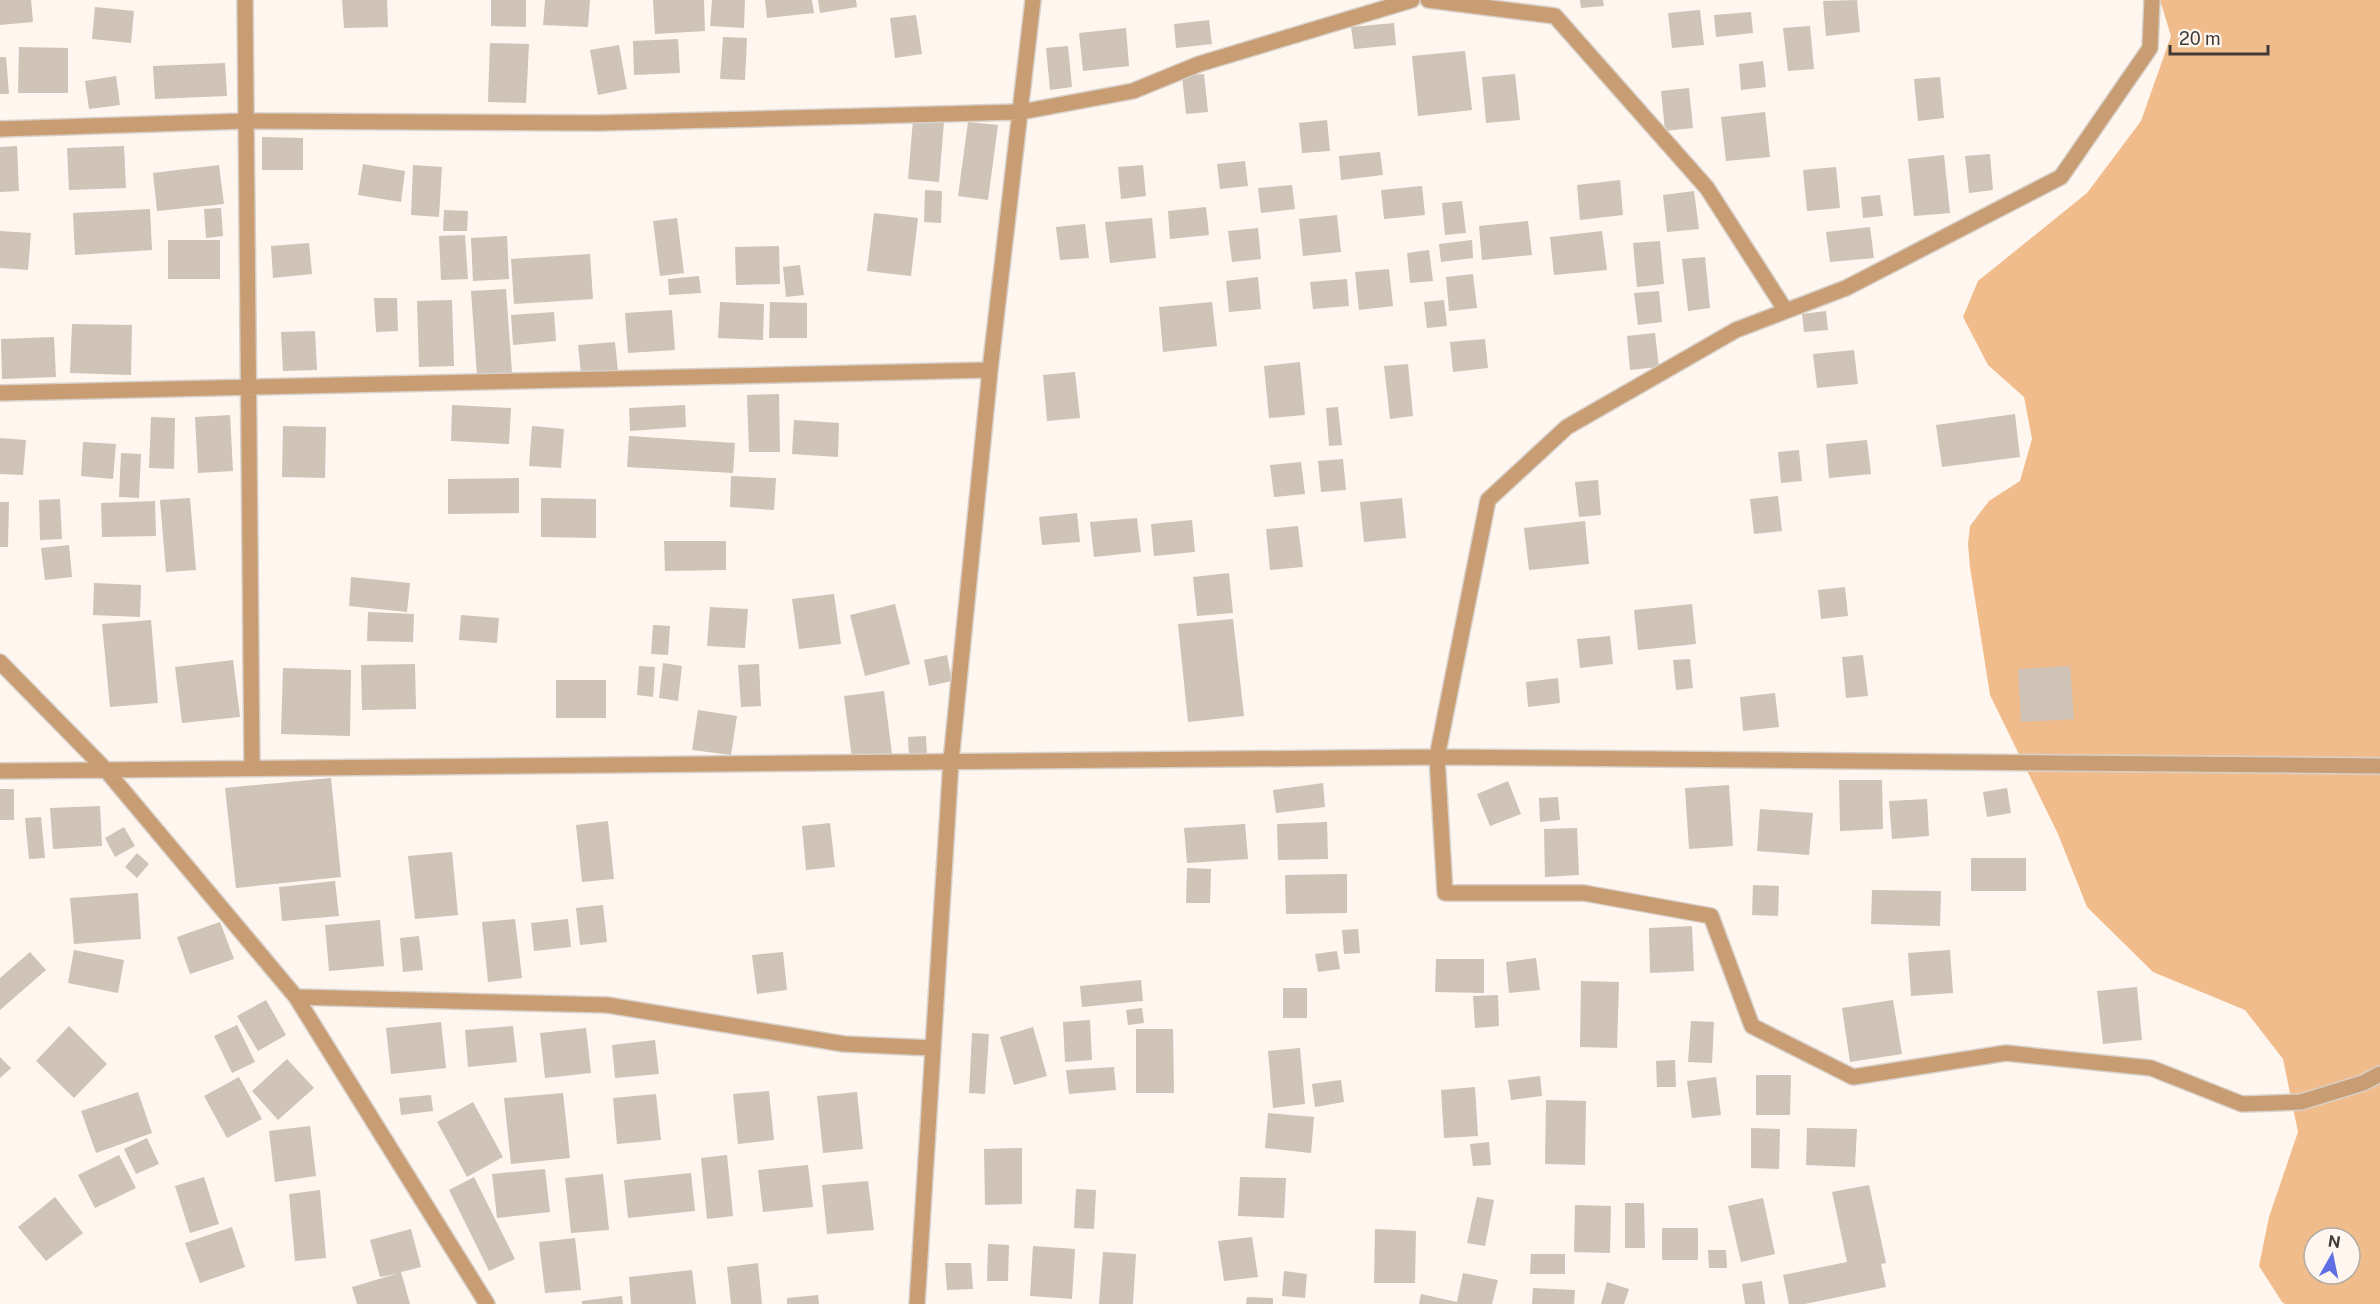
<svg xmlns="http://www.w3.org/2000/svg" width="2380" height="1304" viewBox="0 0 2380 1304" font-family="'Public Sans',sans-serif">
  <style>
    .green { fill: #f1bc8c; fill-rule: evenodd }
    .building { fill: #d0c3b7 }
    .lines { fill: none; stroke-linecap: round; stroke-linejoin: round }
    .minor-casing { stroke: #d8d1ca; stroke-width: 18 }
    .minor { stroke: #c99d74; stroke-width: 15 }
  </style>
  <rect width="100%" height="100%" fill="#fef6ef"/>
  <path class="green" d="M2160,0H2380V1304H2285L2282,1302L2259,1266L2269,1217L2298,1132L2283,1059L2245,1010L2153,972L2087,907L2058,834L1990,695L1970,567L1968,544L1970,526L1989,501L2020,481L2032,439L2024,397L1988,365L1963,317L1978,281L2087,193L2141,121L2171,36ZM2314,1238H2350V1274H2314Z"/>
  <path class="building" d="M0,0H31L33,22L0,25Z
    M342,0H387L388,27L344,28Z
    M491,0H526V27L491,26Z
    M545,0H590L588,27L543,25Z
    M653,0H704L705,31L655,34Z
    M712,0H745L744,28L710,26Z
    M765,0H812L814,13L767,18Z
    M818,0H856L857,7L820,13Z
    M1580,0H1603L1604,6L1581,8Z
    M1857,0L1860,32L1826,36L1823,1Z
    M95,7L134,11L131,43L92,39Z
    M1700,10L1704,45L1672,48L1668,13Z
    M1751,12L1753,33L1716,37L1714,15Z
    M916,15L922,54L895,58L890,18Z
    M1209,20L1212,44L1176,48L1174,24Z
    M1394,23L1396,45L1354,49L1351,27Z
    M1810,26L1814,69L1788,71L1783,28Z
    M1126,28L1129,66L1083,71L1079,33Z
    M723,37L747,38L745,80L720,79Z
    M678,39L680,73L634,75L633,41Z
    M490,43L529,44L526,103L488,102Z
    M619,45L627,89L598,95L590,50Z
    M1068,46L1072,87L1050,90L1046,48Z
    M19,47L68,48V93H18Z
    M1465,51L1472,110L1418,116L1412,56Z
    M0,57H6L9,94H0Z
    M1763,61L1766,87L1741,90L1739,64Z
    M225,63L227,96L155,99L153,66Z
    M1204,74L1208,112L1186,114L1182,76Z
    M1515,74L1520,120L1486,123L1482,77Z
    M116,76L120,105L89,109L85,81Z
    M1940,77L1944,118L1918,121L1914,79Z
    M1689,88L1693,128L1665,131L1661,91Z
    M1765,112L1770,157L1726,161L1721,117Z
    M913,120L944,122L939,182L908,179Z
    M1327,120L1330,151L1302,153L1299,123Z
    M968,122L998,125L988,200L958,196Z
    M262,137L303,138V170H262Z
    M17,146L19,191L0,192V147Z
    M124,146L126,188L69,190L67,148Z
    M1380,152L1383,175L1341,180L1339,156Z
    M1990,154L1993,190L1969,193L1965,156Z
    M1944,155L1950,213L1914,216L1908,159Z
    M1245,161L1248,186L1220,189L1217,164Z
    M363,164L405,171L401,202L358,195Z
    M219,165L224,204L157,211L153,173Z
    M413,165L442,167L439,217L411,215Z
    M1143,165L1146,196L1121,199L1118,167Z
    M1836,167L1840,208L1807,211L1803,170Z
    M1620,180L1623,215L1580,220L1577,185Z
    M1292,185L1295,209L1261,213L1258,188Z
    M1422,186L1425,215L1384,219L1381,190Z
    M925,190L942,191L941,223L924,222Z
    M1694,191L1699,229L1667,232L1663,195Z
    M1880,195L1883,216L1863,218L1861,197Z
    M1462,201L1466,233L1445,235L1442,203Z
    M1206,207L1209,235L1170,239L1168,211Z
    M221,208L223,236L206,238L204,209Z
    M150,209L152,250L75,255L73,213Z
    M444,210L468,211L467,231H443Z
    M874,213L918,218L911,276L867,271Z
    M1337,215L1341,252L1303,256L1299,219Z
    M677,218L684,273L660,276L653,221Z
    M1152,218L1156,258L1110,263L1105,222Z
    M1528,221L1532,255L1482,260L1479,226Z
    M1085,224L1089,258L1060,260L1056,227Z
    M1870,227L1874,258L1830,262L1826,232Z
    M1258,228L1261,259L1232,262L1228,231Z
    M0,231L31,233L28,270L0,268Z
    M1602,231L1607,270L1554,275L1550,237Z
    M465,235L468,279L441,280L439,236Z
    M507,236L509,279L473,281L471,238Z
    M168,240H220V279H168Z
    M1472,240L1473,258L1441,262L1439,244Z
    M1660,241L1664,284L1637,287L1633,243Z
    M309,243L312,274L273,278L271,246Z
    M779,246L780,284L736,285L735,247Z
    M1429,250L1433,281L1410,283L1407,253Z
    M590,254L593,299L514,304L511,259Z
    M1705,257L1710,308L1688,311L1682,259Z
    M800,265L804,295L786,297L783,267Z
    M1389,269L1393,306L1359,310L1355,272Z
    M1473,274L1477,308L1449,311L1446,277Z
    M699,276L701,293L669,295L668,279Z
    M1258,277L1261,309L1229,312L1226,281Z
    M1347,279L1349,306L1313,309L1310,282Z
    M506,289L512,373L477,375L471,291Z
    M1659,291L1662,322L1638,325L1634,293Z
    M374,298H397L398,331L376,332Z
    M452,300L454,366L419,367L417,301Z
    M1444,300L1447,326L1427,328L1424,302Z
    M720,302L764,304L763,340L718,338Z
    M770,302L807,303V338H769Z
    M1212,302L1217,346L1163,352L1159,307Z
    M672,310L675,350L628,353L625,313Z
    M1826,311L1828,330L1804,332L1802,314Z
    M554,312L556,341L513,345L511,315Z
    M72,324L132,325L131,375L70,373Z
    M315,331L317,370L283,371L281,332Z
    M1655,333L1659,367L1630,370L1627,336Z
    M54,337L56,377L2,379L1,339Z
    M1485,339L1488,368L1453,372L1450,342Z
    M615,342L618,371L581,374L578,345Z
    M1854,350L1858,384L1817,388L1813,354Z
    M1300,362L1305,415L1269,418L1264,366Z
    M1408,364L1413,416L1390,419L1384,366Z
    M1075,372L1080,418L1047,421L1043,375Z
    M779,394L780,452H749L747,395Z
    M452,405L511,408L509,444L451,441Z
    M685,405L686,427L630,431L629,408Z
    M1338,407L1342,445L1329,446L1326,408Z
    M2015,414L2020,457L1942,467L1936,425Z
    M230,415L233,471L198,473L195,417Z
    M151,417L175,418L174,469L149,468Z
    M794,420L839,423L838,457L792,454Z
    M283,426L326,427L325,478L282,477Z
    M532,426L564,429L561,468L529,466Z
    M629,436L735,443L733,473L627,467Z
    M0,438L26,440L23,475L0,474Z
    M1867,440L1871,474L1829,478L1826,444Z
    M83,442L116,444L113,479L81,476Z
    M1799,450L1802,481L1781,483L1778,452Z
    M121,453L141,454L139,498L119,497Z
    M1343,459L1346,490L1321,492L1318,461Z
    M1301,462L1305,494L1274,497L1270,465Z
    M731,476L776,478L774,510L730,507Z
    M519,478V513L448,514V479Z
    M1598,480L1601,515L1579,517L1575,482Z
    M1778,496L1782,531L1754,534L1750,499Z
    M190,498L196,570L166,572L160,500Z
    M541,498L596,499V538L541,537Z
    M1402,498L1406,538L1364,542L1360,502Z
    M60,499L62,539L40,540L39,500Z
    M155,501L156,536L102,537L101,503Z
    M0,502H9L8,547H0Z
    M1077,513L1080,542L1042,545L1039,517Z
    M1137,518L1141,552L1094,557L1090,522Z
    M1192,520L1195,552L1154,556L1151,524Z
    M1585,521L1589,564L1529,570L1524,528Z
    M1298,526L1303,567L1270,570L1266,529Z
    M664,541H726V570L665,571Z
    M69,545L72,577L45,580L41,548Z
    M1229,573L1233,613L1197,616L1193,577Z
    M351,577L410,583L407,612L349,606Z
    M94,583L141,585L140,617L93,615Z
    M1845,587L1848,616L1821,619L1818,590Z
    M834,594L841,644L799,649L792,599Z
    M895,604L910,664L865,676L850,615Z
    M1692,604L1696,644L1638,650L1634,610Z
    M710,607L748,609L745,648L707,646Z
    M368,612L414,614L413,642L367,641Z
    M461,615L499,618L497,643L459,640Z
    M1233,619L1244,716L1188,722L1178,624Z
    M151,620L158,703L110,707L102,624Z
    M653,625L670,626L668,655L651,654Z
    M1610,636L1613,664L1580,668L1577,639Z
    M947,655L952,681L929,686L924,660Z
    M1863,655L1868,696L1846,698L1842,657Z
    M1690,659L1693,688L1676,690L1673,660Z
    M233,660L240,717L182,723L175,667Z
    M663,663L682,666L678,701L659,698Z
    M415,664L416,709L362,710L361,665Z
    M759,664L761,706L741,707L738,665Z
    M639,666L655,667L653,697L637,695Z
    M2070,666L2074,719L2021,722L2018,669Z
    M283,668L351,670L350,736L281,734Z
    M1558,678L1560,703L1528,707L1526,682Z
    M556,680H606V718H556Z
    M884,691L892,754L852,759L844,696Z
    M1775,693L1779,727L1743,731L1740,697Z
    M698,710L737,716L731,755L692,750Z
    M926,736L927,756L909,757L908,737Z
    M331,778L341,877L236,888L225,788Z
    M1839,780H1882L1883,829L1840,831Z
    M1508,781L1521,814L1490,826L1477,794Z
    M1323,783L1325,807L1276,813L1273,790Z
    M1729,785L1733,846L1689,849L1685,788Z
    M2007,788L2011,813L1987,817L1983,792Z
    M0,789H14V820H0Z
    M1558,797L1560,820L1540,822L1539,798Z
    M1927,799L1929,836L1892,839L1889,801Z
    M100,806L102,846L53,849L50,808Z
    M1760,809L1813,813L1809,855L1757,851Z
    M41,817L45,858L29,859L25,818Z
    M608,821L614,879L582,882L576,825Z
    M1327,822L1328,859L1278,860L1277,824Z
    M830,823L835,867L806,870L802,826Z
    M1245,824L1248,859L1187,863L1184,828Z
    M124,827L135,846L115,857L105,838Z
    M1577,828L1579,875L1545,877L1544,829Z
    M452,852L458,915L415,919L408,856Z
    M137,853L149,864L137,878L125,867Z
    M1971,858H2026V891H1971Z
    M1187,868L1211,869L1210,903H1186Z
    M1347,874V913L1286,914L1285,875Z
    M335,881L339,916L282,921L279,887Z
    M1753,885L1779,886L1778,916L1752,915Z
    M1872,890L1941,891L1940,926L1871,924Z
    M138,893L141,939L74,944L70,898Z
    M603,905L607,942L580,945L576,908Z
    M515,919L522,978L488,982L482,922Z
    M568,919L571,947L534,951L531,923Z
    M380,920L384,966L329,971L325,925Z
    M220,922L234,959L190,974L177,937Z
    M1692,926L1694,971L1650,973L1649,928Z
    M1358,929L1360,953L1344,954L1342,930Z
    M419,936L423,970L403,972L400,938Z
    M74,950L124,960L118,993L68,983Z
    M1950,950L1953,993L1911,996L1908,953Z
    M1337,951L1340,969L1318,972L1315,954Z
    M30,952L46,970L0,1010V978Z
    M783,952L787,990L757,994L752,955Z
    M1536,958L1540,990L1509,993L1506,962Z
    M1436,959H1484V993L1435,992Z
    M1141,980L1143,1001L1082,1007L1080,986Z
    M1581,981L1619,982L1617,1048L1580,1047Z
    M2137,987L2142,1040L2103,1044L2097,991Z
    M1283,988H1307V1018H1283Z
    M1498,995L1499,1026L1475,1028L1473,996Z
    M266,1000L286,1035L258,1051L237,1016Z
    M1893,1000L1902,1054L1850,1062L1842,1008Z
    M1142,1008L1144,1023L1128,1025L1126,1010Z
    M1090,1020L1092,1060L1065,1062L1063,1022Z
    M1691,1021L1714,1022L1712,1063L1688,1062Z
    M441,1022L446,1068L391,1074L386,1028Z
    M237,1025L255,1062L232,1073L214,1036Z
    M69,1026L107,1064L74,1098L36,1061Z
    M513,1026L517,1062L468,1067L465,1030Z
    M1033,1027L1047,1076L1014,1085L1000,1037Z
    M586,1028L591,1073L545,1078L540,1033Z
    M1136,1029H1173L1174,1093H1136Z
    M972,1033L989,1034L985,1094L969,1093Z
    M655,1040L659,1074L615,1078L612,1045Z
    M1300,1048L1305,1104L1273,1108L1268,1051Z
    M0,1057L11,1068L0,1078Z
    M287,1059L314,1088L278,1120L252,1091Z
    M1675,1060L1676,1087H1657L1656,1061Z
    M1114,1067L1116,1090L1069,1094L1066,1070Z
    M1756,1075H1791L1790,1115H1756Z
    M1540,1076L1542,1096L1511,1100L1508,1080Z
    M239,1077L262,1119L227,1138L204,1096Z
    M1716,1077L1721,1115L1692,1118L1687,1081Z
    M1341,1080L1344,1102L1315,1107L1312,1084Z
    M1475,1087L1478,1136L1444,1138L1441,1090Z
    M769,1091L774,1140L738,1144L733,1094Z
    M138,1092L152,1133L96,1153L81,1111Z
    M857,1092L863,1149L823,1153L817,1096Z
    M563,1093L570,1158L511,1164L504,1098Z
    M656,1094L661,1140L617,1144L613,1098Z
    M431,1095L433,1111L401,1115L399,1098Z
    M1546,1100L1586,1101L1585,1165L1545,1164Z
    M473,1102L503,1157L467,1177L437,1122Z
    M1268,1113L1314,1117L1311,1153L1265,1148Z
    M310,1126L316,1176L275,1182L269,1131Z
    M1751,1128L1780,1129L1779,1169L1751,1168Z
    M1807,1128L1857,1129L1855,1167L1806,1165Z
    M147,1138L159,1164L136,1174L124,1149Z
    M1489,1142L1491,1165L1473,1166L1470,1144Z
    M1022,1148V1204L985,1205L984,1149Z
    M119,1155L136,1188L95,1208L78,1175Z
    M727,1155L733,1216L707,1219L701,1158Z
    M808,1165L813,1207L763,1212L758,1170Z
    M545,1169L550,1212L497,1218L492,1174Z
    M691,1173L695,1211L628,1218L624,1180Z
    M603,1174L609,1230L571,1233L565,1178Z
    M204,1177L219,1224L190,1233L175,1186Z
    M474,1177L515,1259L489,1271L449,1190Z
    M1240,1177L1286,1178L1284,1218L1238,1216Z
    M868,1181L874,1230L827,1234L822,1185Z
    M1869,1185L1886,1263L1881,1264L1886,1287L1805,1304H1789L1783,1275L1847,1262L1832,1192Z
    M1076,1189L1096,1190L1094,1229L1074,1228Z
    M320,1190L326,1258L295,1261L289,1194Z
    M55,1197L83,1233L46,1261L18,1227Z
    M1477,1197L1494,1200L1485,1246L1467,1243Z
    M1763,1198L1775,1254L1741,1262L1728,1206Z
    M1625,1203H1644L1645,1248H1625Z
    M1575,1205L1611,1206L1610,1253L1574,1252Z
    M232,1227L245,1267L200,1283L185,1243Z
    M1662,1228H1698V1260H1662Z
    M411,1229L421,1267L401,1272L410,1304H357L352,1287L396,1274L380,1277L370,1240Z
    M1375,1229L1416,1231L1415,1283H1374Z
    M1252,1237L1258,1277L1224,1281L1218,1241Z
    M575,1238L581,1290L545,1293L539,1242Z
    M988,1244L1009,1245L1008,1281H987Z
    M1033,1246L1075,1249L1072,1299L1030,1296Z
    M1708,1250H1726L1727,1268H1709Z
    M1103,1252L1136,1254L1133,1304H1099Z
    M1531,1254H1565V1274H1530Z
    M758,1263L762,1304H731L727,1267Z
    M945,1263H971L973,1289L947,1290Z
    M692,1270L696,1304H631L629,1277Z
    M1284,1271L1307,1274L1305,1298L1282,1296Z
    M1463,1273L1498,1280L1492,1304H1419L1421,1294L1457,1302Z
    M1762,1281L1765,1304H1745L1742,1284Z
    M1607,1282L1629,1289L1624,1304H1601Z
    M1533,1288L1575,1290L1574,1304H1532Z
    M818,1295L819,1304H787V1298Z
    M622,1296L623,1304H582V1301Z
    M1247,1297L1273,1298V1304H1246Z"/>
  <g class="lines">
    <g class="minor-casing">
      <path id="minor" d="M245,0L252,767
        M1428,0L1555,16L1707,188L1786,311
        M2152,0L2150,48L2061,177L1846,288L1736,330L1567,427L1488,500L1437,757L1445,893H1584L1711,916L1752,1026L1853,1077L2006,1053L2151,1068L2242,1104L2301,1102L2363,1083L2380,1074
        M0,129L246,121L597,123L1021,112L1133,91L1199,64L1412,0
        M0,393L990,370
        M0,662L105,769L296,997L487,1304
        M0,771L1437,757L2380,766
        M296,997L607,1005L844,1044L933,1048
        M917,1304L951,761L990,370L1033,0"/>
    </g>
    <use href="#minor" class="minor"/>
  </g>
  <g transform="translate(2332 1256) rotate(9)"><circle r="28" fill="#fef6ef" stroke="#b2aba5" stroke-width="1.5"/>
  <path d="M0-4.5L10 22L0 15L-10 22Z" fill="#5e6ee5"/>
  <text y="-9" font-size="16" font-weight="bold" text-anchor="middle" fill="#403b36">N</text>
  </g>
  <path d="M2170 45v9h98v-9" fill="none" stroke="#403b36" stroke-width="3"/>
  <text x="2179" y="45" font-size="18" fill="#403b36" stroke="#fef6ef" stroke-width="4.5" paint-order="stroke">20 m</text>
</svg>
